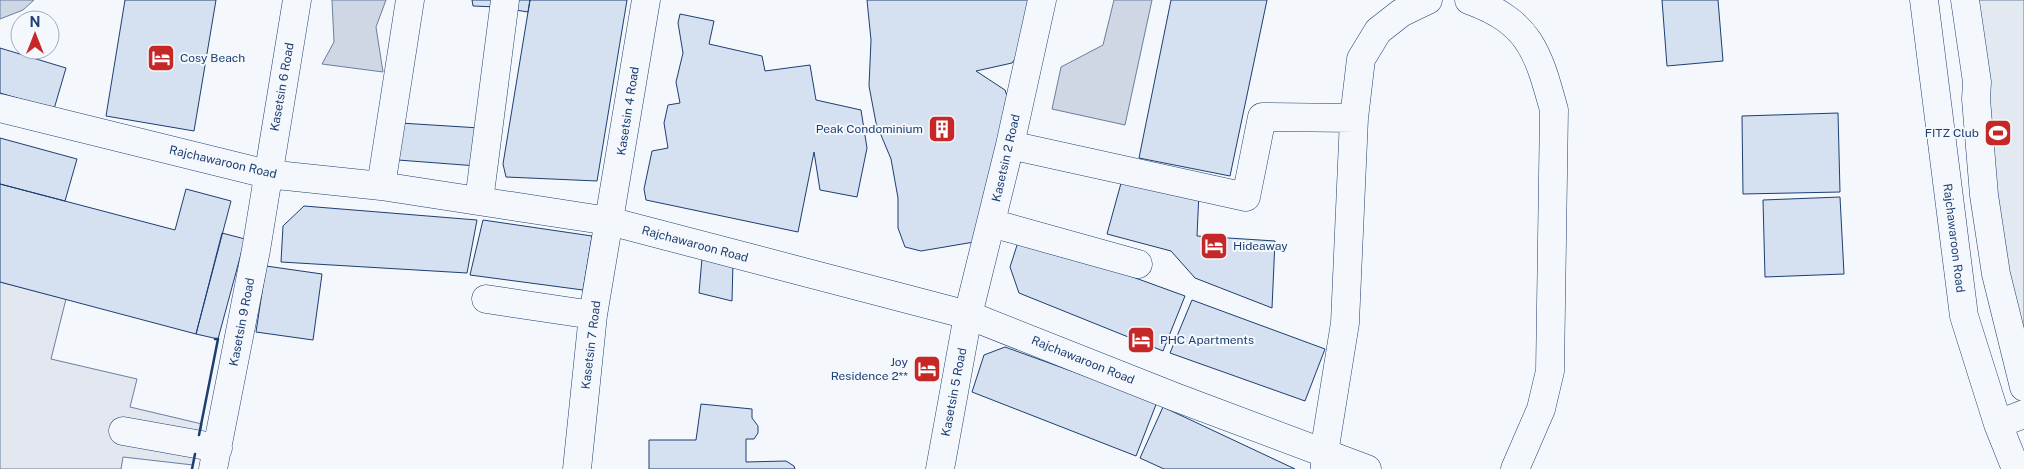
<svg xmlns="http://www.w3.org/2000/svg" width="2024" height="469" viewBox="0 0 2024 469" font-family="'Public Sans',sans-serif">
  <style>
    .green { fill: #e3e9f0; stroke: #687fa3 }
    .parking { fill: #e3e8f0; stroke: #687fa3 }
    .water { fill: #cfd7e4; stroke: #687fa3 }
    .building { fill: #d5e0f0; stroke: #1d3f73 }
    .lines { fill: none; stroke-linecap: round; stroke-linejoin: round }
    .minor-casing { stroke: #1d3f73; stroke-width: 29 }
    .minor { stroke: #f4f7fb; stroke-width: 28 }
    .wall { stroke: #1d3f73; stroke-width: 2.5 }
    .labels { text-anchor: middle; stroke-width: 4; stroke-linejoin: round; paint-order: stroke }
    .poi-label { font-size: 12px; fill: #1d3f73; stroke: #f4f7fb; text-anchor: start }
    .street-label { font-size: 12px; fill: #1d3f73; stroke: #f4f7fb }
  </style>
  <rect width="100%" height="100%" fill="#f4f7fb"/>
  <path class="green" d="M1954,0H2024V406L1988,267Z"/>
  <path class="parking" d="M0,282L66,299L51,359L137,379L130,407L202,424L193,465L123,457L121,469H0Z"/>
  <path class="water" d="M0,0H34L23,10L0,19Z
    M332,0H386L376,27L383,72L322,64L334,42Z
    M1114,0H1152L1125,125L1052,109L1061,67L1103,45Z"/>
  <path class="building" d="M125,0H216L194,131L106,116Z
    M472,0H530L528,12L497,7L473,6Z
    M530,0H627L597,181L506,177L503,164Z
    M867,0H1032L1023,48L1012,63L976,71L1005,90L1010,105L974,242L921,251L905,247L898,228V198L891,159L876,123L869,86L871,40Z
    M1171,0H1267L1230,176L1139,158Z
    M1662,0H1718L1723,61L1667,66Z
    M680,14L714,21L709,44L762,56L765,71L810,65L816,100L861,110L867,148L857,197L820,190L814,152L798,232L646,200L644,189L652,151L668,148L664,123L668,105L680,103L676,82L683,53L678,23Z
    M0,48L66,68L54,109L0,93Z
    M1838,113L1840,192L1743,194L1742,116Z
    M400,123L480,128L477,166L398,160Z
    M0,138L77,159L65,201L0,184Z
    M1123,176L1199,192L1197,236L1275,241L1272,308L1195,278L1171,251L1107,234Z
    M0,184L175,230L186,189L231,201L196,334L0,282Z
    M1840,197L1844,274L1765,277L1763,200Z
    M304,206L477,220L467,273L281,262L283,226Z
    M483,220L592,236L583,290L470,275Z
    M222,233L245,239L218,339L196,334Z
    M1020,236L1185,296L1163,351L1019,293L1010,267Z
    M702,258L733,262L732,301L699,293Z
    M266,266L322,274L313,340L256,332Z
    M1192,300L1325,349L1305,401L1170,353Z
    M1005,347L1157,402L1136,456L972,392L984,355Z
    M701,404L752,409V418L758,426V433L754,439H746V462L786,461L794,466L795,469H649V440H696Z
    M1163,407L1295,469H1164L1140,458Z"/>
  <g class="lines">
    <g class="minor-casing">
      <path id="minor" d="M1469,0C1530,22 1538,52 1554,110L1550,371L1541,409L1515,469
        M1924,0L1964,316L1998,424L2016,469
        M1965,0L1977,82L1976,99L1984,195L1996,274L2024,387
        M0,108L267,174L381,186L609,221L968,315L1175,397L1367,469
        M1010,145L1246,197L1262,117L1354,118
        M381,186L410,0
        M479,201L505,0
        M991,223L1138,264
        M486,299L593,315
        M1998,424L2024,414
        M123,431L218,448
        M213,469L256,250L297,0
        M577,469L593,315L646,0
        M940,469L968,315L1010,145L1042,0
        M1325,469L1324,453L1345,323L1354,118L1361,59L1378,31L1401,13L1428,0"/>
    </g>
    <use href="#minor" class="minor"/>
    <path class="wall" d="M199,435L218,339H215
      M192,469L195,454"/>
  </g>
  <defs>
    <g id="hotel-square" transform="scale(1.4375)"><rect x="-9" y="-9" width="18" height="18" rx="4" fill="#c62828" stroke="#f4f7fb"/><path d="M-6-4.5h1.5V1H6V5H4.5V3h-9V5H-6ZM-4 0a1.8 1.8 0 1 1 3.6 0ZM.5 0V-2.5h3Q6-2.5 6 0Z" fill="#fff"/></g>
    <g id="building-square" transform="scale(1.4375)"><rect x="-9" y="-9" width="18" height="18" rx="4" fill="#c62828" stroke="#f4f7fb"/><path d="M-4-6H4V6H1V3H-1V6H-4ZM-2.5-4.3h1.7v1.8h-1.7ZM.8-4.3h1.7v1.8H.8ZM-2.5-1h1.7V.8h-1.7ZM.8-1h1.7V.8H.8Z" fill="#fff"/></g>
    <g id="stadium-square" transform="scale(1.4375)"><rect x="-9" y="-9" width="18" height="18" rx="4" fill="#c62828" stroke="#f4f7fb"/><path d="M0-5a6.5 5 0 1 0 0 10a6.5 5 0 1 0 0-10ZM-3.5-1.8h7v3.6h-7Z" fill="#fff"/></g>
  </defs>
  <g fill-rule="evenodd">
    <use href="#hotel-square" x="161" y="58"/>
    <use href="#building-square" x="942" y="129"/>
    <use href="#stadium-square" x="1998" y="133"/>
    <use href="#hotel-square" x="1214" y="246"/>
    <use href="#hotel-square" x="1141" y="340"/>
    <use href="#hotel-square" x="927" y="369"/>
  </g>
  <g class="labels">
    <g class="poi-label">
      <text x="180" y="62">Cosy Beach</text>
      <text x="923" y="133" text-anchor="end">Peak Condominium</text>
      <text x="1979" y="137" text-anchor="end">FITZ Club</text>
      <text x="1233" y="250">Hideaway</text>
      <text x="1160" y="344">PHC Apartments</text>
      <text x="908" y="366" text-anchor="end">Joy<tspan x="908" dy="14">Residence 2**</tspan></text>
    </g>
    <g class="street-label">
      <text transform="translate(282 87) rotate(-80)" y="4">Kasetsin 6 Road</text>
      <text transform="translate(628 111) rotate(-81)" y="4">Kasetsin 4 Road</text>
      <text transform="translate(1006 158) rotate(-77)" y="4">Kasetsin 2 Road</text>
      <text transform="translate(223 162) rotate(13)" y="4">Rajchawaroon Road</text>
      <text transform="translate(1954 238) rotate(83)" y="4">Rajchawaroon Road</text>
      <text transform="translate(695 244) rotate(15)" y="4">Rajchawaroon Road</text>
      <text transform="translate(242 322) rotate(-79)" y="4">Kasetsin 9 Road</text>
      <text transform="translate(591 345) rotate(-83)" y="4">Kasetsin 7 Road</text>
      <text transform="translate(1083 360) rotate(22)" y="4">Rajchawaroon Road</text>
      <text transform="translate(954 392) rotate(-79)" y="4">Kasetsin 5 Road</text>
    </g>
  </g>
  <g transform="translate(35 35)"><circle r="24" fill="#f4f7fb" stroke="#9eadc5"/>
  <path d="M0-4L9 19L0 12L-9 19Z" fill="#c62828"/>
  <text y="-8" font-size="14" font-weight="bold" text-anchor="middle" fill="#1d3f73">N</text>
  </g>
</svg>
